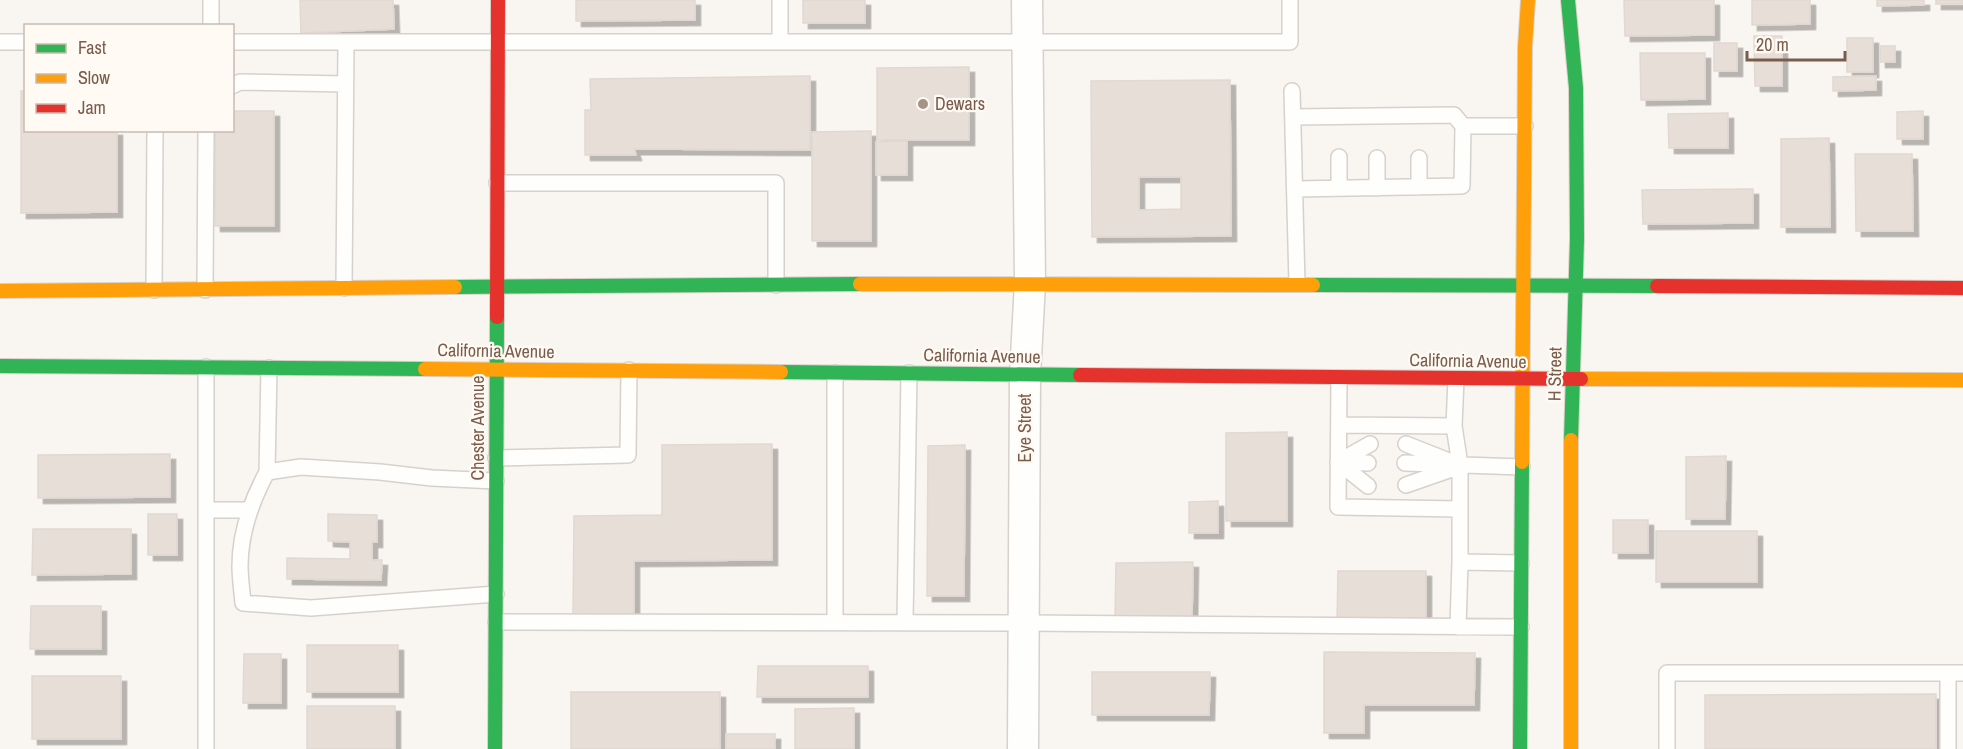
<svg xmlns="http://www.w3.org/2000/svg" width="1963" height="749" viewBox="0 0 1963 749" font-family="'Archivo Narrow',sans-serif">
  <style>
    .building { fill: #e6ded7; stroke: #e2d8d2; stroke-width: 1.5; fill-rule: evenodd; filter: url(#shadow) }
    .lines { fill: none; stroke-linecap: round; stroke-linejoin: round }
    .lane-casing { stroke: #d7d1cb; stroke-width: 18 }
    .street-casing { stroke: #d7d1cb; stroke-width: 33 }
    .fast-casing { stroke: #d9d2cb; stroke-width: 16 }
    .slow-casing { stroke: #d9d2cb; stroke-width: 16 }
    .jam-casing { stroke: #d9d2cb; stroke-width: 16 }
    .lane { stroke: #fefefd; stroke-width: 15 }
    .street { stroke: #fefefd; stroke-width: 30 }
    .fast { stroke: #30b455; stroke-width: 14 }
    .slow { stroke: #ff9f0a; stroke-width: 14 }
    .jam { stroke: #e5322d; stroke-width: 14 }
    .poi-dot { fill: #a69286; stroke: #fffaf3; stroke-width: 2 }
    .labels { text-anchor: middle; stroke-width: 4.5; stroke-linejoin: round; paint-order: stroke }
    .poi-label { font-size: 18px; fill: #7a5c4d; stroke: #fffaf3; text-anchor: start }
    .street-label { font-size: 18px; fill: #7a5c4d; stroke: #fffaf3 }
  </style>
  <defs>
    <filter id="shadow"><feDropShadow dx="5.5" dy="5.5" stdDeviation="0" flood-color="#0004"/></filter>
  </defs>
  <rect width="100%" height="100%" fill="#f9f5f0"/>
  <path class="building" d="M300,0H393L394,29L301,33Z
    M576,0H695V20L576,21Z
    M803,0H865V23H803Z
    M1624,0H1714V35L1625,36Z
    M1752,0H1810V24L1752,25Z
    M1877,0H1924V5L1877,6Z
    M1936,0H1963V4H1936Z
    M1754,36H1782V86H1755Z
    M1847,38H1873V72H1847Z
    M1714,43H1737V71H1714Z
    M1880,46H1895V62H1880Z
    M1640,53H1705V99L1641,100Z
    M969,67V140H877V68Z
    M810,76V150L634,149L636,155H585V110H591L590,79Z
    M1876,76V90L1833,91V77Z
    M1230,80L1231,236L1092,237L1091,81ZM1139,177H1181V209L1139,210Z
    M21,91H26V130H117V212L21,213Z
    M232,111H274V226H215V130H232Z
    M1923,111V139H1897V112Z
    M1728,113V148H1669L1668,114Z
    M871,131V241H812V132Z
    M1829,138L1830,227H1781V139Z
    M907,141V175H876V142Z
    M1855,154H1912L1913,231H1856Z
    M1753,189V223L1643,224L1642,190Z
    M1287,432V521H1226V433Z
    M772,444V560L634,561V617H573L574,516L662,515V445Z
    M965,445L964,596H927L928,446Z
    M170,454V497L38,498V455Z
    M1726,456L1725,519H1686V457Z
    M1218,501V533H1189V502Z
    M148,514H177V555H148Z
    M328,514L377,515V542H372V560H382L381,580L287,579V558L350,559V542L328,541Z
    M1613,520H1648V553H1613Z
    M33,529H131V574L32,575Z
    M1656,531H1757V582H1656Z
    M1193,562L1192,619H1115L1116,563Z
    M1338,571H1426V620L1337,621Z
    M31,606H101V649H30Z
    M307,645H398V692H307Z
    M1324,652L1475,653L1474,705H1364V733H1324Z
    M244,654H281V703H243Z
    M758,666H868V697H757Z
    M1092,672H1210L1209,715H1092Z
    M32,676H121V739H32Z
    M571,692H720V749H571Z
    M1936,694V749H1705V695Z
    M307,706H395V749H307Z
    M854,708V749H795V709Z
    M726,734H775V749H726Z"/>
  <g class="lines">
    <g class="lane-casing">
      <path id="lane" d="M211,26V0
        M0,42H26
        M232,42H1290V0
        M780,42V0
        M232,86L240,82L345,84
        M1292,91L1297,284
        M1293,117L1454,115L1463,126L1462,186L1295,189
        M1463,126H1525
        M1339,157V188
        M1377,158V188
        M1419,158V187
        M497,183H776V285
        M344,288L346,42
        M154,290L155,130
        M205,290L206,130
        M206,367V749
        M835,373V622
        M1339,378L1338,507L1460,509V562L1521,563
        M1456,379L1454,426L1460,465V509
        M1339,425L1454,426
        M1406,444L1449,461
        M496,458L628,455L629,370
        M1338,462L1368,486
        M1338,462L1370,444
        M1338,462L1368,463
        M1405,463L1522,467
        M267,472L269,368
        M1406,485L1452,469
        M206,510H250
        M496,594L311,608L243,603C242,591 240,578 240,566C240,533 252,500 267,472L301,467L380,472L432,478L496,481
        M496,622L1024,623L1521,627
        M905,622L909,373
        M1458,627L1460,562
        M1948,673V749
        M1667,749V673H1963"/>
    </g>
    <g class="street-casing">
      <path id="street" d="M1023,749L1025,375L1030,283L1027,0"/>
    </g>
    <g class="fast-casing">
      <path id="fast" d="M1568,0L1576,88L1577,239L1571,440
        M1313,285L1657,286
        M455,287L860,284
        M0,366L425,369
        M781,372L1080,375
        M495,749L497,317
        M1520,749L1522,462"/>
    </g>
    <g class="slow-casing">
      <path id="slow" d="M860,284L1313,285
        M0,291L455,287
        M425,369L781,372
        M1581,379L1963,380
        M1571,440V749
        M1522,462L1525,47L1528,0"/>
    </g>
    <g class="jam-casing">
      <path id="jam" d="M1657,286L1963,288
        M497,317L498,0
        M1080,375L1581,379"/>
    </g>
    <use href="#lane" class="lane"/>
    <use href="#street" class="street"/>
    <use href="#fast" class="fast"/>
    <use href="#slow" class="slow"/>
    <use href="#jam" class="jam"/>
  </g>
  <circle class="poi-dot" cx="923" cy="104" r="6"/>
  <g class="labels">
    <g class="poi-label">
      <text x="935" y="110">Dewars</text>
    </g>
    <g class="street-label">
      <text transform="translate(496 351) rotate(1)" y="6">California Avenue</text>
      <text transform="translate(982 356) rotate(1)" y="6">California Avenue</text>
      <text transform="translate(1468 361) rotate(1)" y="6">California Avenue</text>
      <text transform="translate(1555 374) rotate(-89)" y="6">H Street</text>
      <text transform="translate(478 428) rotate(-90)" y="6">Chester Avenue</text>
      <text transform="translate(1025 428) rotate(-90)" y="6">Eye Street</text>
    </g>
  </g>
  <rect x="24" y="24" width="210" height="108" fill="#fffaf3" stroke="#cabbb1" stroke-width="1.5"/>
  <rect x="36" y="44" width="30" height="9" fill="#30b455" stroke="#cabbb1" stroke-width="1.5"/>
  <text x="78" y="54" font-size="18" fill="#7a5c4d">Fast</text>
  <rect x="36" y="74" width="30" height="9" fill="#ff9f0a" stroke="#cabbb1" stroke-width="1.5"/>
  <text x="78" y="84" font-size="18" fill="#7a5c4d">Slow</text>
  <rect x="36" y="104" width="30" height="9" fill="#e5322d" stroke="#cabbb1" stroke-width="1.5"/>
  <text x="78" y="114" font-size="18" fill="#7a5c4d">Jam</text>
  <path d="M1747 51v9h98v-9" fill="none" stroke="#7a5c4d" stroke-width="3"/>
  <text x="1756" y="51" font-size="18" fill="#7a5c4d" stroke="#fffaf3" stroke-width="4.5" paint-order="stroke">20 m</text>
</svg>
